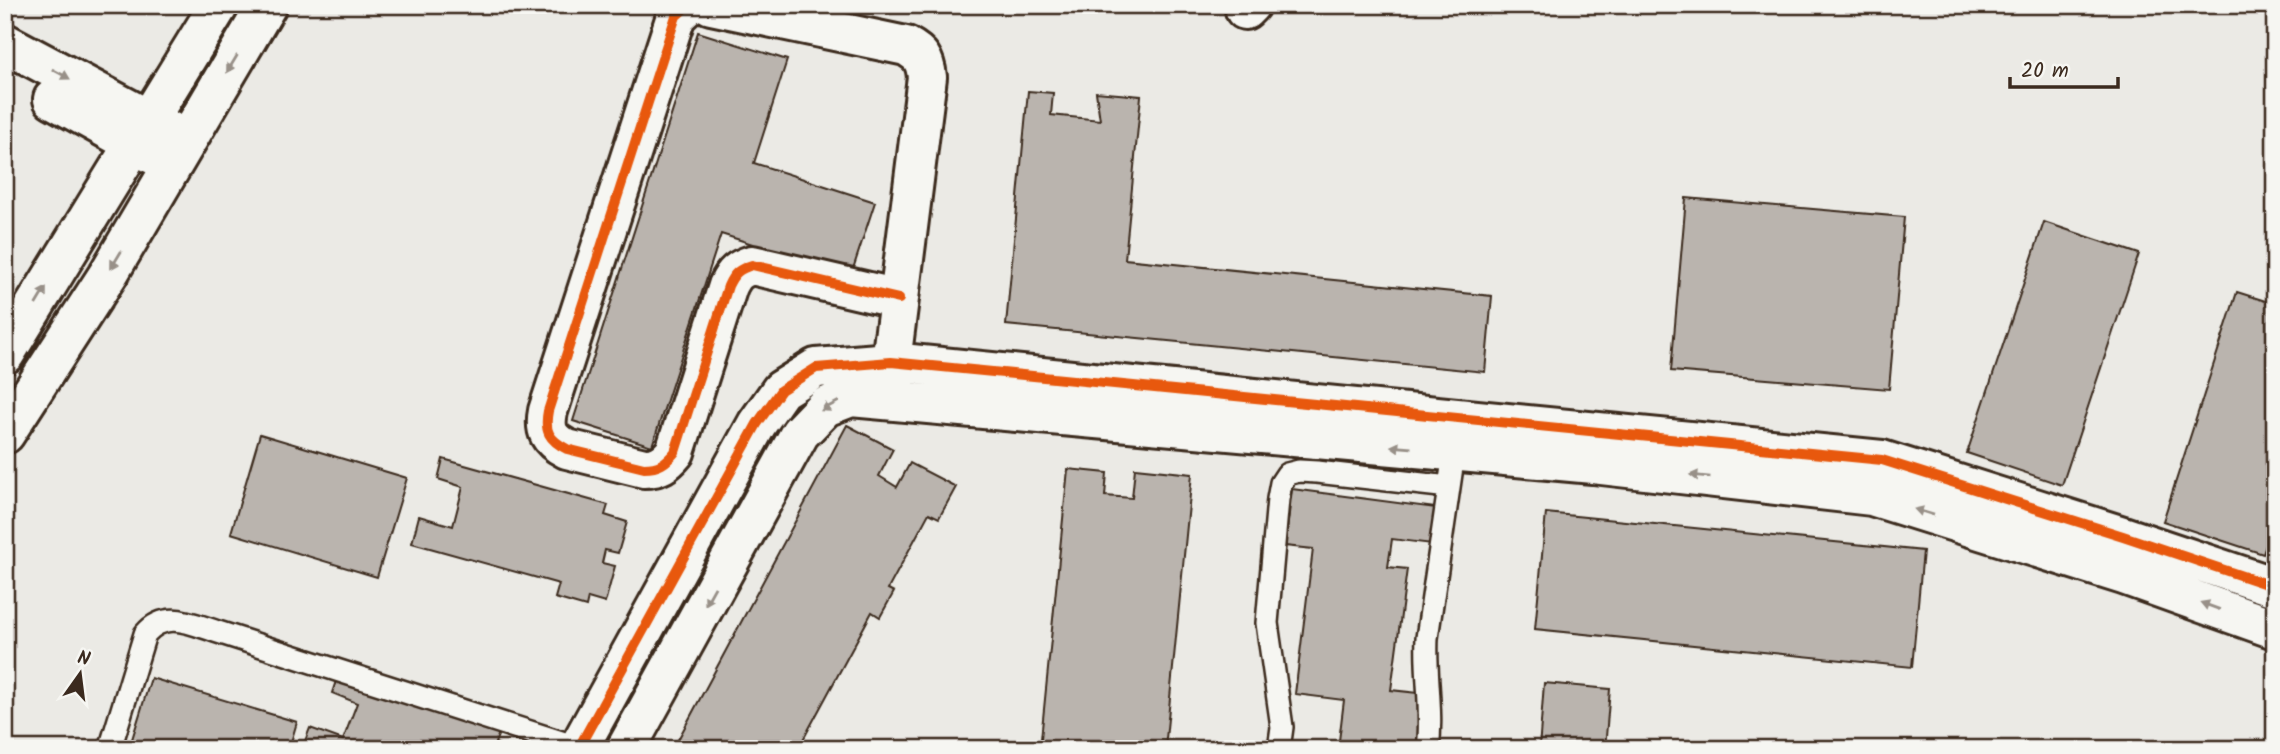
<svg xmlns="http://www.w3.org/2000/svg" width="2280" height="754" viewBox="0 0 2280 754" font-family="Kalam,sans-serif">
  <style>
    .building { fill: #bab4ae; stroke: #3b2a1e; stroke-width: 2 }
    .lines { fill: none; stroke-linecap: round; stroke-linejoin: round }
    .service-casing { stroke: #3b2a1e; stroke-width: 26 }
    .minor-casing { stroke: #3b2a1e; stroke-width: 44 }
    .service { stroke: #f6f6f2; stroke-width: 21 }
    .minor { stroke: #f6f6f2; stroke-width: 38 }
    .cycleway-casing { stroke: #f6f6f2; stroke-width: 15 }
    .cycleway { stroke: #e8590c; stroke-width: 10 }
    .oneway { fill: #989088 }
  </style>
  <rect width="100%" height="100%" fill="#ebeae5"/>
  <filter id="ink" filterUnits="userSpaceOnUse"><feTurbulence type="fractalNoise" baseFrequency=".0143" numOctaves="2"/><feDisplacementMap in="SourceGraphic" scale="14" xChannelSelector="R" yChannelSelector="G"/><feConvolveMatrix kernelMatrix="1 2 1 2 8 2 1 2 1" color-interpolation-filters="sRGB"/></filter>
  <g filter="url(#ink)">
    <path class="building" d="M698,32L787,60L754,163L875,202L851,275L721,234L652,446L573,421Z
      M1028,91L1053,93L1051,115L1100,120L1096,92L1141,96L1125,259L1492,296L1485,372L1006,325Z
      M1686,198L1904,217L1889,389L1671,371Z
      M2044,222L2139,254L2062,485L1967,453Z
      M2237,292L2275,304V519L2263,554L2163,521Z
      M847,425L893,449L879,476L897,487L910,463L956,487L939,518L929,513L888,589L894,592L880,617L872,612L798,749H673Z
      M260,434L407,478L377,577L231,533Z
      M443,459L608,505L605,515L627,522L618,553L605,550L602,563L615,566L605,603L588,598L586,607L555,598L559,584L412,543L419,516L453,526L463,487L438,479Z
      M1135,468L1192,474L1165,749H1040L1068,469L1107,473L1105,496L1132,498Z
      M1292,489L1436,508L1432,544L1392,539L1388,567L1407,569L1391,690L1427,694L1420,749H1338L1344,700L1295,694L1313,549L1285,546Z
      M1546,513L1923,551L1912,667L1535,629Z
      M339,672L499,733L495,743L510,749H302L310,728L343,740L357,703L332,693Z
      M151,678L297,722L289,749H129Z
      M1544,683L1610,689L1605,749H1539Z"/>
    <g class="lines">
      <g class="service-casing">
        <path id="service" d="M110,749L145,634C166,609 192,624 218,632L583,749
          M1279,749L1282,727L1267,623L1278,499L1281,483L1287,474L1299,471L1317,472L1449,487
          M1428,749C1433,712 1425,675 1427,638L1452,467L1456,452"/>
      </g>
      <g class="minor-casing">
        <path id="minor" d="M688,5L676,16L548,411C544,431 549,440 567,449L644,468C659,468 666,463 675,452L728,286C734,273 739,269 752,265L899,299
          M711,5L906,46C921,54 925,60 927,77L891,362L894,387
          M1245,10L1250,5
          M5,43L170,131
          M53,99L154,155
          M5,354L219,5
          M5,434L109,273L267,5
          M578,749L757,424L781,390L816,368L891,362L1882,460L2123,536L2275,587
          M626,749L800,433L825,407L851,397L1593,464L1872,496L2124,575L2275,629"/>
      </g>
      <use href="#service" class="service"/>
      <use href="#minor" class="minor"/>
      <g class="cycleway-casing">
        <path id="cycleway" d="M688,5L676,16L548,411C544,431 549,440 567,449L644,468C659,468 666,463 675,452L728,286C734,273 739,269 752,265L899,299
          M578,749L757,424L781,390L816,368L891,362L1882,460L2123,536L2275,587"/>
      </g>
      <use href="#cycleway" class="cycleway"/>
    </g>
    <defs><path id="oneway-solid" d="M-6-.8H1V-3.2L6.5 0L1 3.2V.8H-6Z" transform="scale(1.75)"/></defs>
    <g class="oneway">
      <use href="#oneway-solid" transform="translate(232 64) rotate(121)"/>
      <use href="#oneway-solid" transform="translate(61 74) rotate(29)"/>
      <use href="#oneway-solid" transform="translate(116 260) rotate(121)"/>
      <use href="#oneway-solid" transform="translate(41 296) rotate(-59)"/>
      <use href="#oneway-solid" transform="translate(830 406) rotate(152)"/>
      <use href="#oneway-solid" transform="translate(1401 447) rotate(-175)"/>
      <use href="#oneway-solid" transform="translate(1700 476) rotate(-174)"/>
      <use href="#oneway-solid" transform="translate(1924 512) rotate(-163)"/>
      <use href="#oneway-solid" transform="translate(710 596) rotate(119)"/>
      <use href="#oneway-solid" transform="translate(2210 606) rotate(-160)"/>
    </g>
  </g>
  <rect width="2280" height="754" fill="none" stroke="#f6f6f2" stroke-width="28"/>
  <rect x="14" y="14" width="2252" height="726" fill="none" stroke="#3b2a1e" stroke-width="2.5" filter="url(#ink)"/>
  <g transform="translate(80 674) rotate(14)" stroke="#f6f6f2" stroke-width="5" paint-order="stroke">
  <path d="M0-5L12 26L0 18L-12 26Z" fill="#3b2a1e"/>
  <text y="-10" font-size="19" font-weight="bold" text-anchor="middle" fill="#3b2a1e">N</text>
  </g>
  <path d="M2010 77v10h108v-10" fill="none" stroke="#3b2a1e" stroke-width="3.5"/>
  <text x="2021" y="77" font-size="21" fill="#3b2a1e" stroke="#f6f6f2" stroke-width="5" paint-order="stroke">20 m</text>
</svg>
